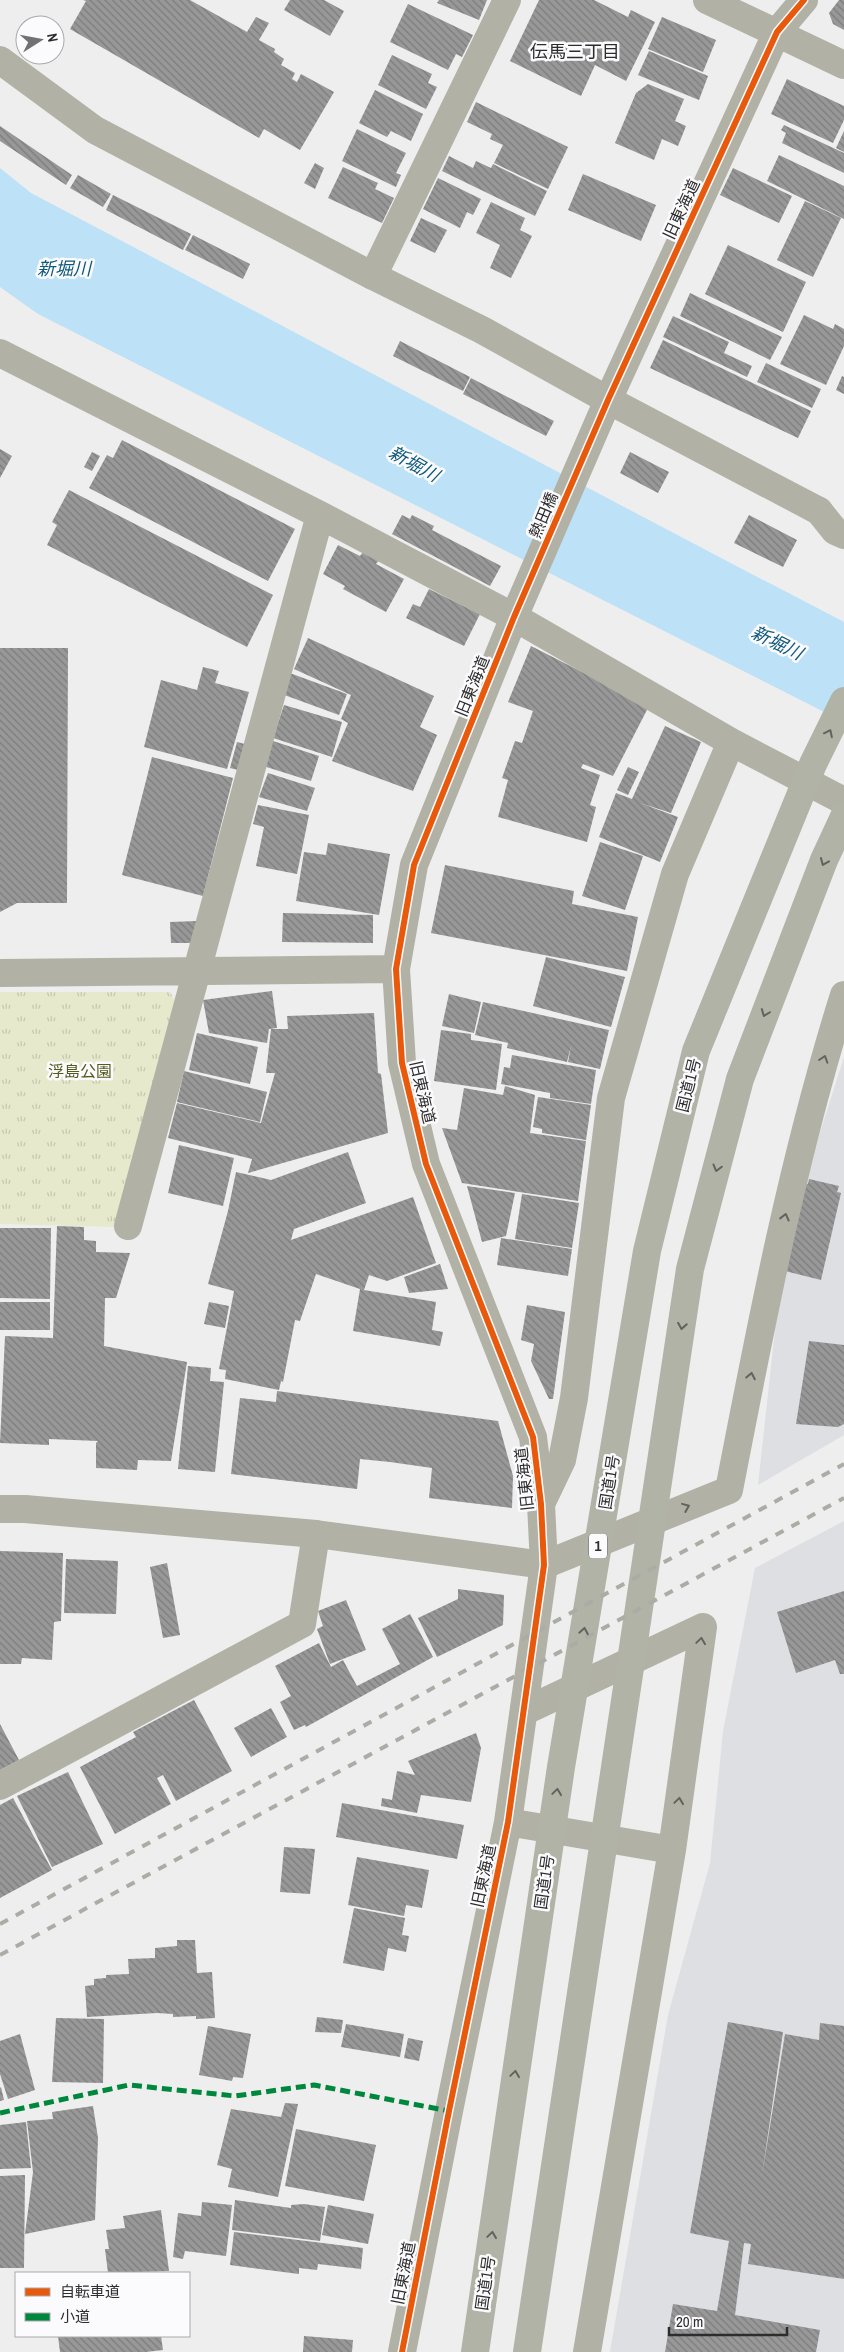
<svg xmlns="http://www.w3.org/2000/svg" width="844" height="2352" viewBox="0 0 844 2352" font-family="'Archivo Narrow','Noto Sans JP',sans-serif">
  <style>
    .built { fill: #dddfe3 }
    .park { fill: url(#park-tufts) }
    .water { fill: #bde1f6 }
    .building { fill: url(#building-back-hatch) }
    .lines { fill: none; stroke-linecap: round; stroke-linejoin: round }
    .minor { stroke: #b1b2a5; stroke-width: 28 }
    .tertiary { stroke: #b1b2a5; stroke-width: 28 }
    .trunk { stroke: #b0b3a5; stroke-width: 28 }
    .rail { stroke: #aaaca5; stroke-width: 4; stroke-dasharray: 9 9; stroke-linecap: butt }
    .quiet { stroke: #00873e; stroke-width: 5; stroke-dasharray: 10 5; stroke-linecap: butt }
    .cycleway-casing { stroke: #fbfbfd; stroke-width: 9 }
    .cycleway { stroke: #e8590c; stroke-width: 6 }
    .oneway { stroke: #61635e }
    .oneway2 { stroke: #62625e }
    .labels { text-anchor: middle; stroke-width: 5; stroke-linejoin: round; paint-order: stroke }
    .shield { fill: #fbfbfd; stroke: #6b6b6c; stroke-width: 1 }
    .shield-label { font-size: 15px; font-weight: bold; fill: #2d2d2e }
    .street-label { font-size: 16px; fill: #2d2d2e; stroke: #fbfbfd }
    .park-label { font-size: 16px; fill: #565a1a; stroke: #fbfbfd }
    .neighbourhood-label { font-size: 18px; fill: #2d2d2e; stroke: #fbfbfd }
    .water-label { font-size: 18px; font-style: italic; fill: #0f597a; stroke: #fbfbfd }
  </style>
  <defs>
    <pattern id="park-tufts" width="24" height="20" patternUnits="userSpaceOnUse" patternTransform="scale(1.25)"><rect width="24" height="20" fill="#e6e9cc"/><path d="M3 7l-1-3M5 7V3M7 7l1-3M15 17l-1-3M17 17v-4M19 17l1-3" fill="none" stroke="#c6c8b0"/></pattern>
    <pattern id="building-back-hatch" width="6" height="6" patternUnits="userSpaceOnUse" patternTransform="scale(1.25)"><rect width="6" height="6" fill="#989898"/><path d="M-1 5l2 2M0 0l6 6M5-1l2 2" fill="none" stroke="#7c7c7c"/></pattern>
  </defs>
  <rect width="100%" height="100%" fill="#eee"/>
  <path class="built" d="M844,1057V1435L758,1485L780,1284L800,1195Z
    M844,1521V2352H610L668,2015L710,1863L723,1731L755,1568Z"/>
  <path class="park" d="M0,992H170L181,1012L115,1227L0,1224Z"/>
  <path class="water" d="M0,168L31,193C303,336 572,481 844,622V722L38,314L0,287Z"/>
  <path class="building" d="M83,0H190L247,32L256,17L269,23L259,40L275,49L274,52L284,59L281,65L295,73L292,79L297,82L301,74L334,92L300,150L264,129L259,138L70,29L86,1Z
    M290,0H324L344,11L330,36L284,10Z
    M439,0H487L479,20L437,3Z
    M539,0H594L628,17L631,10L655,22L626,81L595,65L581,96L510,61Z
    M839,0H844V30L833,24L829,13Z
    M408,4L473,35L462,57L456,54L448,70L390,42Z
    M662,17L716,40L703,72L648,49Z
    M649,51L708,76L699,100L638,75Z
    M392,55L432,74L428,83L437,87L426,109L378,85Z
    M787,79L844,106V120L833,143L771,114Z
    M648,84L684,99L675,121L686,126L678,146L662,139L654,160L615,143L636,93Z
    M375,90L423,114L411,141L391,131L387,137L359,123Z
    M476,102L568,147L548,189L494,163L503,145L490,139L492,134L467,122Z
    M784,125L844,153V173L782,143L786,133L781,130Z
    M0,126L72,175L66,185L0,141Z
    M357,129L406,153L396,173L401,175L396,187L342,161Z
    M844,131V152L836,148Z
    M779,155L844,186V219L767,181Z
    M449,156L473,168L476,161L491,168L493,164L547,191L535,216L442,171Z
    M315,163L324,168L315,189L304,183Z
    M343,167L378,183L375,189L394,198L382,223L328,198Z
    M733,168L792,196L779,223L720,195Z
    M583,174L656,205L641,241L568,210Z
    M78,175L111,194L103,207L70,188Z
    M438,178L481,199L473,215L467,212L460,228L423,209Z
    M113,195L191,234L183,250L106,210Z
    M805,201L841,218L813,277L777,260Z
    M491,202L525,218L520,230L532,236L511,278L490,268L500,245L476,233Z
    M421,218L447,230L435,253L410,241Z
    M193,235L250,264L243,279L185,250Z
    M728,245L806,282L783,332L705,294Z
    M690,293L782,337L770,360L680,316Z
    M804,315L833,329L835,324L844,329V346L826,385L780,364Z
    M673,316L729,342L724,353L752,366L747,377L663,337Z
    M663,340L811,411L798,438L650,368Z
    M400,341L470,377L463,391L393,356Z
    M766,363L821,389L812,408L757,382Z
    M842,376L844,377V394L836,390Z
    M471,378L554,421L546,436L463,394Z
    M122,440L295,529L268,581L89,488L107,455L113,458Z
    M0,449L12,456L0,478Z
    M92,452L100,456L92,471L84,467Z
    M630,452L669,472L658,493L620,473Z
    M69,490L273,595L247,647L47,545L57,525L52,522Z
    M402,515L410,519L412,515L434,526L432,530L501,566L490,586L392,534Z
    M749,515L797,540L783,567L734,543Z
    M338,545L360,556L363,552L379,560L376,564L404,579L386,612L343,589L345,586L323,574Z
    M429,589L480,614L464,646L406,618L413,604L420,607Z
    M308,638L434,696L420,727L437,735L413,791L332,761L348,723L341,719L351,695L294,669Z
    M531,646L649,706L613,776L583,764L581,768L600,775L590,805L596,807L587,842L498,817L508,780L502,778L515,741L522,743L533,711L508,702Z
    M0,648H68L67,903H17L0,912Z
    M203,667L219,671L215,683L249,692L227,769L144,747L161,680L197,690Z
    M287,672L347,694L339,715L279,693Z
    M284,705L342,722L332,757L273,738Z
    M665,726L701,742L671,813L640,803L678,817L660,862L599,837L616,793L632,799Z
    M267,739L319,756L311,781L260,765Z
    M237,742L245,744L238,770L230,768Z
    M152,757L233,778L203,896L122,875Z
    M628,767L639,772L628,795L617,790Z
    M268,773L315,788L307,811L259,797Z
    M258,805L309,815L297,874L256,866L264,827L253,824Z
    M600,842L643,856L625,910L582,896Z
    M328,843L390,854L379,915L296,901L304,852L326,855Z
    M445,865L574,891L572,904L638,917L627,971L431,933Z
    M283,913L373,915V943L282,942Z
    M197,921V943H171L170,922Z
    M546,957L625,977L611,1027L533,1006Z
    M272,991L277,1028L269,1029L267,1043L209,1033L203,1000Z
    M449,994L481,1002L474,1033L442,1026Z
    M483,1002L609,1030L600,1069L568,1062L571,1046L567,1062L507,1048L508,1043L475,1035Z
    M374,1013L378,1073L381,1074L388,1133L248,1173L252,1159L168,1138L177,1103L261,1123L275,1073H266L271,1029H288L287,1016Z
    M441,1030L471,1034V1040L502,1044L496,1090L434,1081Z
    M197,1033L258,1047L250,1084L189,1070Z
    M512,1055L596,1070L591,1104L550,1098V1093L501,1084L504,1067L510,1068Z
    M184,1071L267,1092L260,1122L177,1102Z
    M505,1086L535,1095L530,1133L586,1141L578,1201L462,1183L442,1128L457,1130L464,1088L503,1095Z
    M538,1097L591,1105L586,1140L542,1133V1129L533,1127Z
    M179,1145L234,1158L223,1206L168,1193Z
    M348,1152L366,1203L294,1229L291,1240L413,1197L436,1263L387,1281L369,1275L364,1290L436,1302L432,1330L443,1332L440,1346L353,1331L360,1289L316,1274L300,1321L295,1320L283,1382L281,1381L279,1390L225,1379L226,1370L219,1369L234,1291L208,1284L228,1211L236,1172L271,1180Z
    M809,1179L839,1186L837,1192L841,1193L821,1280L785,1271L805,1183L808,1184Z
    M467,1186L515,1193L506,1236L482,1242Z
    M522,1194L579,1203L572,1248L515,1239Z
    M57,1226L84,1227V1240L96,1241V1252L130,1253L116,1298H105L104,1346L187,1362L171,1461L138,1460L137,1470L96,1468V1443L98,1441L49,1439V1445L0,1443L5,1336L53,1338Z
    M0,1228H51L50,1299L0,1298Z
    M501,1238L572,1249L568,1276L497,1265Z
    M440,1264L448,1289L409,1293L404,1277Z
    M0,1302H50V1330H0Z
    M209,1302L229,1306L225,1328L204,1324Z
    M527,1305L565,1312L553,1399H549L531,1361L534,1344L521,1340Z
    M809,1341L844,1345V1424L838,1427L796,1424Z
    M188,1366L211,1368L210,1381L224,1382L215,1472L178,1469Z
    M277,1391L498,1421L513,1476L512,1508L429,1498L432,1468L390,1462L360,1459L357,1489L231,1474L240,1398L276,1402Z
    M0,1551L63,1553L61,1621L54,1622L52,1660L22,1658L21,1664H0Z
    M66,1559L118,1561L116,1614L64,1613Z
    M167,1563L180,1635L163,1638L150,1567Z
    M458,1589L504,1595L503,1625L437,1657L418,1618L458,1599Z
    M844,1591V1674H840L835,1660L796,1673L777,1612Z
    M346,1600L366,1650L330,1664L317,1629L323,1626L318,1611Z
    M410,1614L433,1657L306,1727L305,1725L294,1730L280,1702L291,1696L275,1666L319,1643L331,1667L343,1660L357,1686L400,1664L382,1629Z
    M194,1700L232,1771L176,1801L163,1775L157,1778L171,1804L115,1834L80,1767L136,1737L133,1732Z
    M271,1708L287,1737L251,1757L234,1728Z
    M0,1724L19,1760L0,1770Z
    M476,1733L481,1748L471,1802L421,1795L417,1813L381,1806L382,1798L392,1800L397,1771L415,1775L408,1761Z
    M68,1772L103,1844L52,1867L17,1796Z
    M13,1798L52,1870L0,1898V1805Z
    M342,1803L464,1825L457,1859L336,1837Z
    M284,1847L315,1849L310,1894L280,1892Z
    M357,1857L429,1870L422,1908L406,1905L404,1916L348,1905Z
    M354,1908L405,1918L402,1935L409,1936L406,1952L388,1948L384,1971L343,1963Z
    M177,1940H195L197,1973L212,1972L215,2018L196,2019V2016L173,2017V2014L157,2013L87,2017L85,1986L94,1985V1979L106,1978V1975L129,1974L128,1959L155,1958V1948L177,1946Z
    M317,2017L343,2020L341,2033L315,2032Z
    M56,2018L104,2019L103,2083L52,2082Z
    M728,2022L783,2032L762,2175L785,2034L819,2040L820,2023L844,2026V2279L748,2264L751,2244L744,2243L735,2315L820,2330L816,2352H665L673,2304L717,2311L729,2241L690,2233Z
    M346,2024L404,2034L400,2057L341,2047Z
    M208,2026L251,2034L243,2078L233,2077L232,2081L199,2075Z
    M20,2034L35,2090L8,2099L0,2074V2041Z
    M408,2038L423,2041L419,2061L404,2058Z
    M1,2087L4,2100L0,2101V2088Z
    M285,2103L298,2104L278,2197L228,2187L232,2169L217,2165L231,2109L281,2117Z
    M93,2106L98,2138L95,2220L25,2234L33,2172L27,2121L53,2119L52,2112Z
    M26,2122L31,2168L0,2169V2125Z
    M296,2129L376,2145L364,2201L285,2186Z
    M25,2175L24,2268H0V2176Z
    M235,2200L291,2208V2205L304,2204L325,2207L320,2241L232,2230Z
    M202,2202L232,2205L226,2256L185,2251L183,2259L173,2257L178,2213L201,2216Z
    M328,2205L374,2214L368,2244L322,2235Z
    M161,2210L169,2271L108,2273L105,2249H109L106,2230L125,2228L123,2216Z
    M234,2232L363,2248L361,2269L318,2264L317,2270L299,2268V2274L230,2265Z
    M58,2336H161L163,2350L146,2352H60Z
    M304,2336L353,2340L352,2352H303Z"/>
  <g class="lines">
    <path class="minor" d="M707,0L844,65
      M373,276L507,0
      M0,353L320,515L514,617L731,742L844,801
      M819,511L835,531L844,535
      M0,973L396,969
      M128,1226L320,515
      M541,1504L562,1460L574,1398L611,1098L675,874L731,742
      M544,1565L729,1490C761,1324 793,1157 844,995
      M525,1711L703,1627L672,1850L587,2352
      M0,1786L302,1624L316,1534
      M508,1822L672,1850
      M402,2352L449,2111L508,1822L544,1565L541,1504L533,1437L426,1164L402,1063L396,969L414,865L514,617L608,400L777,32L804,0"/>
    <path class="tertiary" d="M0,60L95,130L373,276L482,330L608,400L819,511
      M0,1509H25L316,1534L544,1565"/>
    <path class="trunk" d="M475,2352L561,1767L647,1251L696,1051L813,764L844,701
      M527,2352L690,1269L740,1079L824,860L844,817"/>
    <path class="rail" d="M0,1924L844,1464
      M0,1955L844,1498"/>
    <path class="quiet" d="M0,2113L129,2085L235,2096L314,2085L449,2111"/>
    <g class="cycleway-casing">
      <path id="cycleway" d="M402,2352L449,2111L508,1822L544,1565L541,1504L533,1437L426,1164L402,1063L396,969L414,865L514,617L608,400L777,32L804,0"/>
    </g>
    <use href="#cycleway" class="cycleway"/>
  </g>
  <defs><path id="oneway-chevron" d="M-2-3.5L2.5 0L-2 3.5" fill="none" stroke-width="1.6" stroke-linecap="round" stroke-linejoin="round" transform="scale(1.25)"/></defs>
  <g class="oneway">
    <use href="#oneway-chevron" transform="translate(829 733) rotate(-64)"/>
    <use href="#oneway-chevron" transform="translate(824 862) rotate(113)"/>
    <use href="#oneway-chevron" transform="translate(765 1013) rotate(111)"/>
    <use href="#oneway-chevron" transform="translate(717 1168) rotate(105)"/>
    <use href="#oneway-chevron" transform="translate(682 1326) rotate(99)"/>
    <use href="#oneway-chevron" transform="translate(584 1631) rotate(-80)"/>
    <use href="#oneway-chevron" transform="translate(557 1792) rotate(-82)"/>
    <use href="#oneway-chevron" transform="translate(515 2074) rotate(-82)"/>
    <use href="#oneway-chevron" transform="translate(492 2235) rotate(-82)"/>
  </g>
  <g class="oneway2">
    <use href="#oneway-chevron" transform="translate(824 1059) rotate(-72)"/>
    <use href="#oneway-chevron" transform="translate(785 1217) rotate(-76)"/>
    <use href="#oneway-chevron" transform="translate(751 1376) rotate(-79)"/>
    <use href="#oneway-chevron" transform="translate(686 1507) rotate(-22)"/>
    <use href="#oneway-chevron" transform="translate(701 1641) rotate(-82)"/>
    <use href="#oneway-chevron" transform="translate(679 1801) rotate(-82)"/>
  </g>
  <g class="labels">
    <rect class="shield" x="589" y="1533.5" width="18" height="25" rx="4"/>
    <g class="shield-label">
      <text x="598" y="1551">1</text>
    </g>
    <g class="street-label">
      <text transform="translate(681 209) rotate(-65)" y="6">旧東海道</text>
      <text transform="translate(543 515) rotate(-67)" y="6">熱田橋</text>
      <text transform="translate(472 686) rotate(-68)" y="6">旧東海道</text>
      <text transform="translate(688 1085) rotate(-76)" y="6">国道1号</text>
      <text transform="translate(423 1092) rotate(77)" y="6">旧東海道</text>
      <text transform="translate(524 1479) rotate(-96)" y="6">旧東海道</text>
      <text transform="translate(609 1482) rotate(-81)" y="6">国道1号</text>
      <text transform="translate(483 1876) rotate(-78)" y="6">旧東海道</text>
      <text transform="translate(544 1882) rotate(-82)" y="6">国道1号</text>
      <text transform="translate(403 2273) rotate(-79)" y="6">旧東海道</text>
      <text transform="translate(485 2283) rotate(-82)" y="6">国道1号</text>
    </g>
    <g class="park-label">
      <text x="80" y="1077">浮島公園</text>
    </g>
    <g class="neighbourhood-label">
      <text x="575" y="58">伝馬三丁目</text>
    </g>
    <g class="water-label">
      <text x="64" y="275">新堀川</text>
      <text transform="translate(414 464) rotate(29)" y="6">新堀川</text>
      <text transform="translate(777 643) rotate(26)" y="6">新堀川</text>
    </g>
  </g>
  <rect x="15" y="2272" width="175" height="65" fill="#fbfbfd" stroke="#a9a9aa"/>
  <rect x="25" y="2288" width="25" height="8" fill="#e8590c" stroke="#a9a9aa"/>
  <text x="60" y="2297" font-size="15" fill="#2d2d2e">自転車道</text>
  <rect x="25" y="2313" width="25" height="8" fill="#00873e" stroke="#a9a9aa"/>
  <text x="60" y="2322" font-size="15" fill="#2d2d2e">小道</text>
  <g transform="translate(40 40) rotate(79)"><circle r="24" fill="#fbfbfd" stroke="#a9a9aa"/>
  <path d="M0-4L9 19L0 12L-9 19Z" fill="#717171"/>
  <text y="-8" font-size="14" font-weight="bold" text-anchor="middle" fill="#2d2d2e">N</text>
  </g>
  <path d="M669 2327v8h118v-8" fill="none" stroke="#2d2d2e" stroke-width="2.5"/>
  <text x="676" y="2327" font-size="15" fill="#2d2d2e" stroke="#fbfbfd" stroke-width="4" paint-order="stroke">20 m</text>
</svg>
